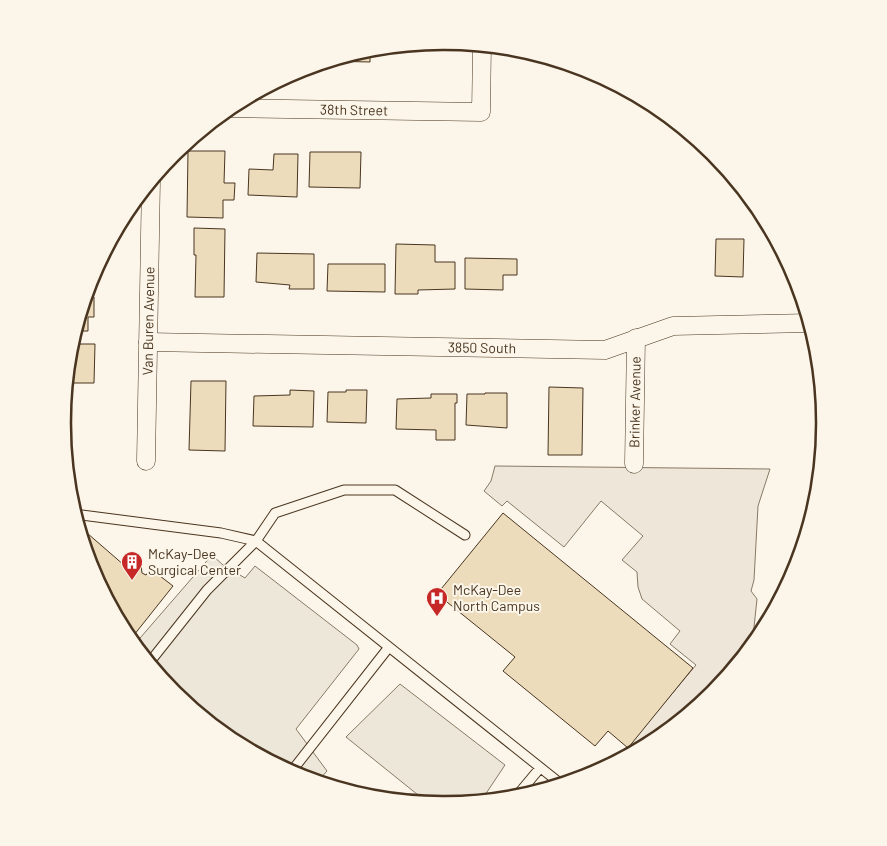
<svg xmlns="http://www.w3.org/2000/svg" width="887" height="846" viewBox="0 0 887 846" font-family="Barlow,sans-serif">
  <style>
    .green { fill: #ede6d9; stroke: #887966 }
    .parking { fill: #ede7d9; stroke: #887966 }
    .building { fill: #ecdcbc; stroke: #4a3520 }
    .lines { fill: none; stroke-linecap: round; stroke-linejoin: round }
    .lane-casing { stroke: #4a3520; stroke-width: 11 }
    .street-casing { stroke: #4a3520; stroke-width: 19 }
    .lane { stroke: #fbf6e9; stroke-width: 9 }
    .street { stroke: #fbf6e9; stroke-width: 18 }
    .labels { text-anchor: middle; stroke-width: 4; stroke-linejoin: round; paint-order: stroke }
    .street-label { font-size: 14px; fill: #4a3520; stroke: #fbf6e9 }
    .poi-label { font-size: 14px; fill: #4a3520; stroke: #fbf6e9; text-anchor: start }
    .rim { fill: none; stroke: #4a3520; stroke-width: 2.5 }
  </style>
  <rect width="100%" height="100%" fill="#fbf6e9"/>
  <path class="green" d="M495,466L770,469L758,506L754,580L751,591L757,599L752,646L713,693L655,741L638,750L631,743L696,665L670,644L680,631L642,599L638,587L637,572L622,560L643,536L601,501L564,547L507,501L502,506L484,491L491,481Z"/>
  <path class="parking" d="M212,555L223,565L245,578L255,566L357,645L359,649L296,729L327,771L317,782L297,776L231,740L173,693L134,645Z
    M400,684L505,765L481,801L443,805L428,803L346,737Z"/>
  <path class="building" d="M370,48V62L327,61L369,49Z
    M188,151H225L224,183H235L234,200H223V218L187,217Z
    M310,152H361L360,188L309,187Z
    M274,154H298L297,197L248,195L249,169L273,170Z
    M194,228L225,229L224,297H195L196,255H194Z
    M716,239H744L743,277L715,276Z
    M396,244L435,245V262H455V289L418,290V294H395Z
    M257,253L314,254V289H289L290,285L256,282Z
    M465,258L517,259V275H503V290L465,289Z
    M328,264H385V292L327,291Z
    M94,297V317H88V331H74L85,298Z
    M71,344H95L94,383H66Z
    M191,381H226L225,451L189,450Z
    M549,387L583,388L582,455H548Z
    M290,390L314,391L313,427L253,426L254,396L290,395Z
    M346,390H367L366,423L327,422L328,392H346Z
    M485,393H507V428L466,425L467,394H485Z
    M431,394H457V403H455V440H436V430L396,429L397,399L431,398Z
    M503,513L693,668L628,748L608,731L595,746L503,671L515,657L437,594Z
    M87,533L132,572L131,557H140L142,573L146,575L151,569L173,586L130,640L91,569L82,539Z"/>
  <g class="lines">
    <g class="lane-casing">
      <path id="lane" d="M653,106V104
        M74,514L221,533L256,541L561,784
        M149,663L207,590L256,541L275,513L344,490H395L465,535
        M291,772L389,647
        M515,798L540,768"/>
    </g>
    <g class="street-casing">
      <g id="street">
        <path id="s1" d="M228,108L481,112L482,45"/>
        <path id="s2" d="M148,342L605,350L673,326L810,323"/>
        <path id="s3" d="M146,461L151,180"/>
        <path id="s4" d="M634,464L636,338"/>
      </g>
    </g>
    <use href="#lane" class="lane"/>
    <use href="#street" class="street"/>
  </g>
  <defs>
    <g id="building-pin" transform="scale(1.125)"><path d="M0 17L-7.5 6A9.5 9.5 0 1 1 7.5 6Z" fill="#c62828" stroke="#fbf6e9"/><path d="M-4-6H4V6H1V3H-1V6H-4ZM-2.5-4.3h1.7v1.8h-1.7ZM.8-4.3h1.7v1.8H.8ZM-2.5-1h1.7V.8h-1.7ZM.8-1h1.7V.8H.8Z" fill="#fff"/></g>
    <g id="hospital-pin" transform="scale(1.125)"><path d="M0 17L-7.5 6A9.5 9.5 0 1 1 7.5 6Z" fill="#c62828" stroke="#fbf6e9"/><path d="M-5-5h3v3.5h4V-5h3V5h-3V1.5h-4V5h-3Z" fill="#fff"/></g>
  </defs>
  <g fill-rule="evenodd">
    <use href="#building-pin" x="132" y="562"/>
    <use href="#hospital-pin" x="437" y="598"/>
  </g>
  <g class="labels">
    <g class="street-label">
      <text dy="5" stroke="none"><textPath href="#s1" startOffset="126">38th Street</textPath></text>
      <text dy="5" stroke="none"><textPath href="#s3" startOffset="140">Van Buren Avenue</textPath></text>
      <text dy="5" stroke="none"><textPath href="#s2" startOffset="334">3850 South</textPath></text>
      <text dy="5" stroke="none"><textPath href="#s4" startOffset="62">Brinker Avenue</textPath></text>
    </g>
    <g class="poi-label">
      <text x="148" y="559">McKay-Dee<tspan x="148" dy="16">Surgical Center</tspan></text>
      <text x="453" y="595">McKay-Dee<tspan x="453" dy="16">North Campus</tspan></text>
    </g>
  </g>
  <path d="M0 0H887V846H0ZM443 50H444A372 372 0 0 1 816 422V424A372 372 0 0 1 444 796H443A372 372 0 0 1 71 424V422A372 372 0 0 1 443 50Z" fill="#fbf6e9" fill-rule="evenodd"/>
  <path class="rim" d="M443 50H444A372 372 0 0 1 816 422V424A372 372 0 0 1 444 796H443A372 372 0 0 1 71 424V422A372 372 0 0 1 443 50Z"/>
</svg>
